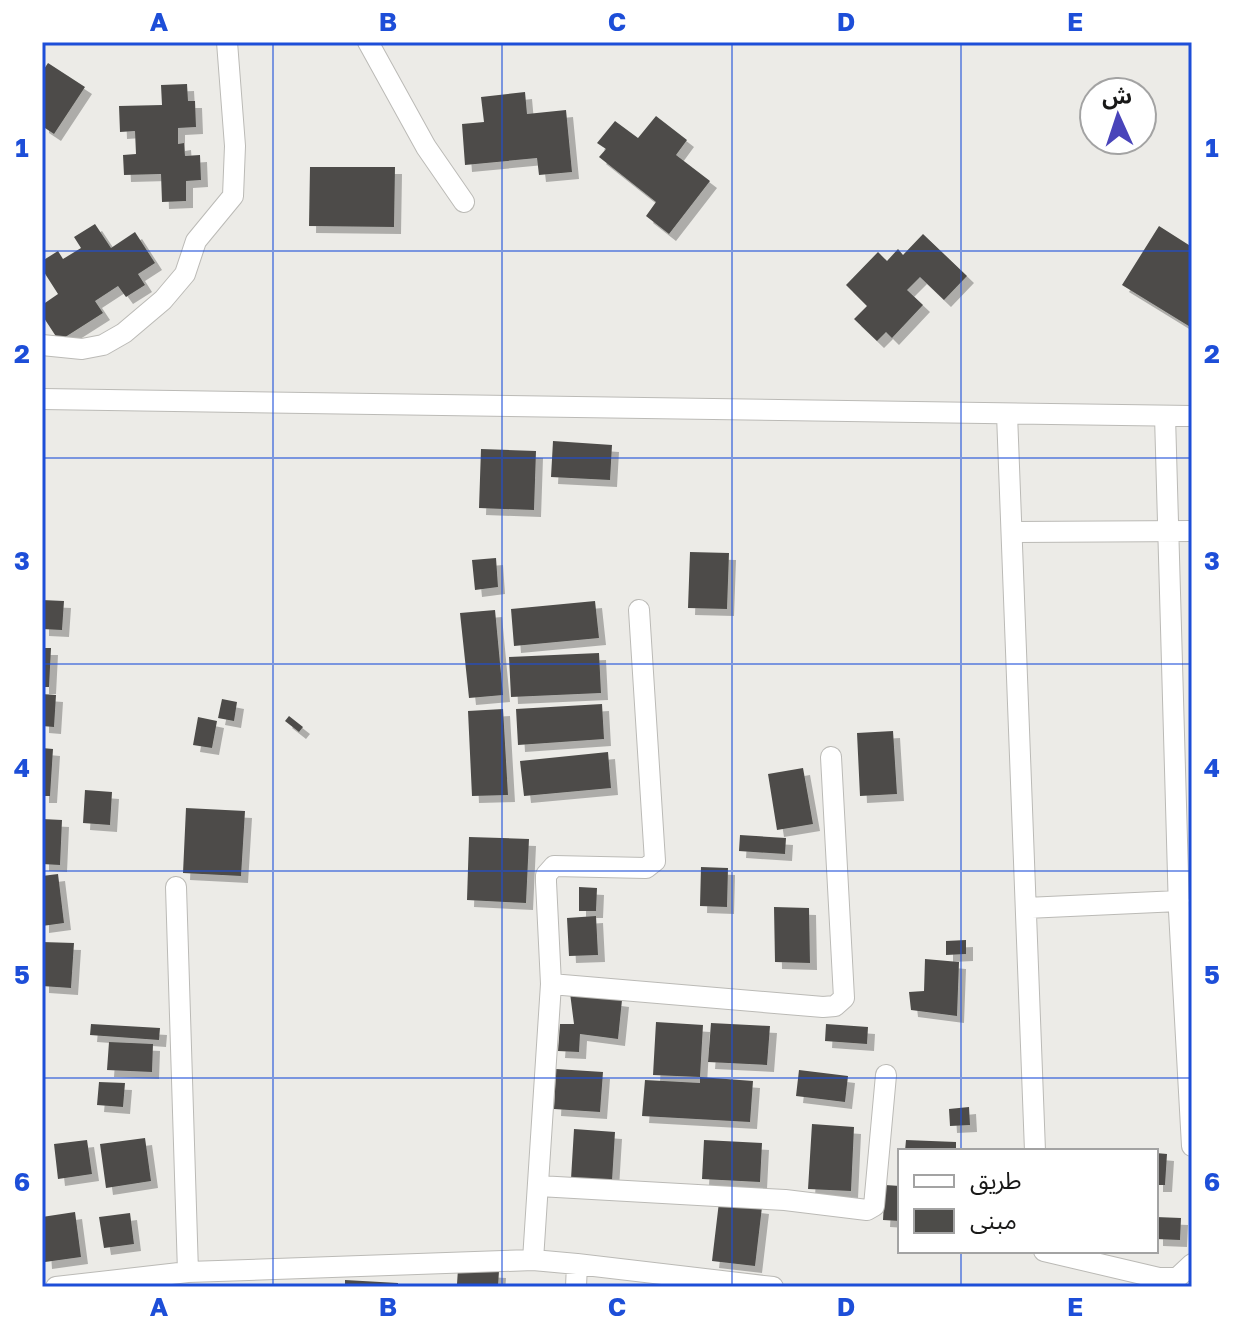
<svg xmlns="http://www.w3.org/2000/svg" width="1234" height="1329" viewBox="0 0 1234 1329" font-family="'Golos Text','Noto Sans Arabic',sans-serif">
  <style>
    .building { fill: #4d4c49; filter: url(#shadow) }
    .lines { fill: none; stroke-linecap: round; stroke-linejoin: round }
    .minor-casing { stroke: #bbbab6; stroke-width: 22 }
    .minor { stroke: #fff; stroke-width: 20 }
    .grid { fill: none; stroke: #1d4ed8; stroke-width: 2; stroke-opacity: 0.55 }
    .neatline { fill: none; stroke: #1d4ed8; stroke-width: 3 }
    .grid-label { font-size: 26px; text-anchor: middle; font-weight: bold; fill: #1d4ed8 }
  </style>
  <defs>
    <filter id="shadow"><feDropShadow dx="7" dy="7" stdDeviation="0" flood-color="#0004"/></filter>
  </defs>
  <rect width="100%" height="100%" fill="#ecebe7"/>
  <path class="building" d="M48,63L85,87L54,134L42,126V72Z
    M187,84L188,101H195L196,127L178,128V144L184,143L185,156L200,155L201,180L186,181V201L162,202L161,174L124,175L123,155L136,154L135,131L120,132L119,106L162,105L161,85Z
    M525,92L527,114L566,110L572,172L539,175L537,158L465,165L462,124L484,122L481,97Z
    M656,116L687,140L676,155L710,181L669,234L646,216L656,202L599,157L606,149L597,143L615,121L638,138Z
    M310,167H395L394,227L309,226Z
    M95,224L111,248L135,232L155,263L138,274L145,285L126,297L118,286L95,301L103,313L59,341L42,315V305L58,294L42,269V261L58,251L63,259L81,248L74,237Z
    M1159,226L1192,247V328L1122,285Z
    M923,234L967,276L944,300L920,277L907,290L923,305L892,338L886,332L877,341L854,319L867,306L846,285L878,252L887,261L898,249L903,255Z
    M553,441L612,445L610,480L551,477Z
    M481,449L536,451L534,510L479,508Z
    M690,552L729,553L727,609L688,608Z
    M496,558L498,587L475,590L472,560Z
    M42,600L64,601L62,630L42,629Z
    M595,601L599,638L514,646L511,609Z
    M495,610L503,695L469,698L460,613Z
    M42,648H51L49,687H42Z
    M599,653L601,693L511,697L509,657Z
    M42,694L56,695L54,727L42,726Z
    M222,699L237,702L234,721L218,718Z
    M602,704L604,739L518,745L516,709Z
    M503,709L508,795L472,796L468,711Z
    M289,716L303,727L299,732L285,721Z
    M198,717L217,721L212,748L193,745Z
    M893,731L897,794L860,796L857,733Z
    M42,748L53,749L50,796H42Z
    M608,752L611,788L524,796L520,761Z
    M803,768L813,824L777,830L768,774Z
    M85,790L112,792L110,825L83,823Z
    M186,808L245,811L241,876L183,873Z
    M42,819L62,820L60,865L42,864Z
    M740,835L786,838L785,854L739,851Z
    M469,837L529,839L526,903L467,900Z
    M701,867L728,868L727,907L700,906Z
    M58,874L64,923L42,926V876Z
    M579,887L597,888L596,911H579Z
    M774,907L809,908L810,963L775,962Z
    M596,916L598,955L569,956L567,918Z
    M966,940V954L946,955V941Z
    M42,942L74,943L71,988L42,986Z
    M925,959L959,962L957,1016L911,1010L909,992L924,991Z
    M570,993L622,1000L618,1039L580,1034L579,1052L558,1051L560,1024H574Z
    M656,1022L703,1025L700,1077L753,1081L750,1122L642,1116L645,1080L700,1083V1077L653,1075Z
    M711,1023L770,1026L767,1065L708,1062Z
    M91,1024L160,1028L159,1040L90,1035Z
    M826,1024L868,1027L867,1044L825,1041Z
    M109,1042L153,1044L152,1072L107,1070Z
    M556,1069L603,1072L600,1112L554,1109Z
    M799,1070L848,1076L845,1102L796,1096Z
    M99,1082L125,1083L123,1107L97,1105Z
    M969,1107L970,1125L950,1126L949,1109Z
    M812,1124L854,1127L851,1191L808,1189Z
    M574,1129L615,1132L612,1181L571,1179Z
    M145,1138L151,1181L106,1188L100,1144Z
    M87,1140L92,1174L58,1179L54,1144Z
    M704,1140L762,1143L760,1182L702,1179Z
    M906,1140L956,1142V1151H905Z
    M1156,1153L1167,1154L1165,1185H1156Z
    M885,1185L900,1186V1221L883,1220Z
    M719,1202L762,1207L755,1266L712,1261Z
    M75,1212L81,1257L45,1262L42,1217Z
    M130,1213L134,1244L104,1248L99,1217Z
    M1156,1217L1181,1218L1180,1240L1156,1239Z
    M458,1269L499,1271L498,1286L457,1284Z
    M345,1280L398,1283V1287H345Z"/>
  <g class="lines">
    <g class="minor-casing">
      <path id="minor" d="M368,42L426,147L464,202
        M42,345L82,349L103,345L124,333L163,300L185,274L196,241L233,196L235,146L227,42
        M42,399L1192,416
        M1007,414L1035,1151
        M1165,416L1179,911L1192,1146
        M1012,532L1192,531
        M176,887L188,1272
        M1026,908L1179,901
        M551,984L546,882V875L554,866L646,868L655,861L639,610
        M539,1186L785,1200L867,1210L874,1206L886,1075
        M1044,1251L1159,1278
        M533,1260L551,984L823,1007L835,1006L844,998L831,757
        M577,1264L773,1287
        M56,1287L188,1272L533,1260L577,1264L576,1287
        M1159,1287V1278H1177L1192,1264"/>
    </g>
    <use href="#minor" class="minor"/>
  </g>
  <path class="grid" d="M273,42V1287M502,42V1287M732,42V1287M961,42V1151M42,251H1192M42,458H1192M42,664H1192M42,871H1192M42,1078H1192M961,1251V1287"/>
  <rect width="1234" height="1329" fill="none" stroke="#ffffff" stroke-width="88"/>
  <rect x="898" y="1149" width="260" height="104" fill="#ffffff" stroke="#a3a3a3" stroke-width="2"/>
  <rect x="914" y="1175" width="40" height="12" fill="#ffffff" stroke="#a3a3a3" stroke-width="2"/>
  <text x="970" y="1189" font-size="24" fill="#191918">طريق</text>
  <rect x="914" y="1209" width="40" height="24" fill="#4d4c49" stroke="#a3a3a3" stroke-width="2"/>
  <text x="970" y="1229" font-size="24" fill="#191918">مبنى</text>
  <g transform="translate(1118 116) rotate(357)"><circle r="38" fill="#ffffff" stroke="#a3a3a3" stroke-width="2"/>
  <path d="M0-6L14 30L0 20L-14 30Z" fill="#4944ba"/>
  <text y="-12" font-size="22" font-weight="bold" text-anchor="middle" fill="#191918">ش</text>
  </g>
  <rect x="44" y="44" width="1146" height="1241" class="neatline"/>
  <g class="grid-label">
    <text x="159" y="31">A</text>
    <text x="388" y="31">B</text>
    <text x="617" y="31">C</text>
    <text x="846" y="31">D</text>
    <text x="1075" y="31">E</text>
    <text x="22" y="157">1</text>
    <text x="1212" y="157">1</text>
    <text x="22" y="363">2</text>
    <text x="1212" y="363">2</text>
    <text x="22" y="570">3</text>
    <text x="1212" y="570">3</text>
    <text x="22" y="777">4</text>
    <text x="1212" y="777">4</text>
    <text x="22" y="984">5</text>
    <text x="1212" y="984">5</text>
    <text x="22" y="1191">6</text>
    <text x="1212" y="1191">6</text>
    <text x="159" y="1316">A</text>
    <text x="388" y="1316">B</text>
    <text x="617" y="1316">C</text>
    <text x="846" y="1316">D</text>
    <text x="1075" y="1316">E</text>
  </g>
</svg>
